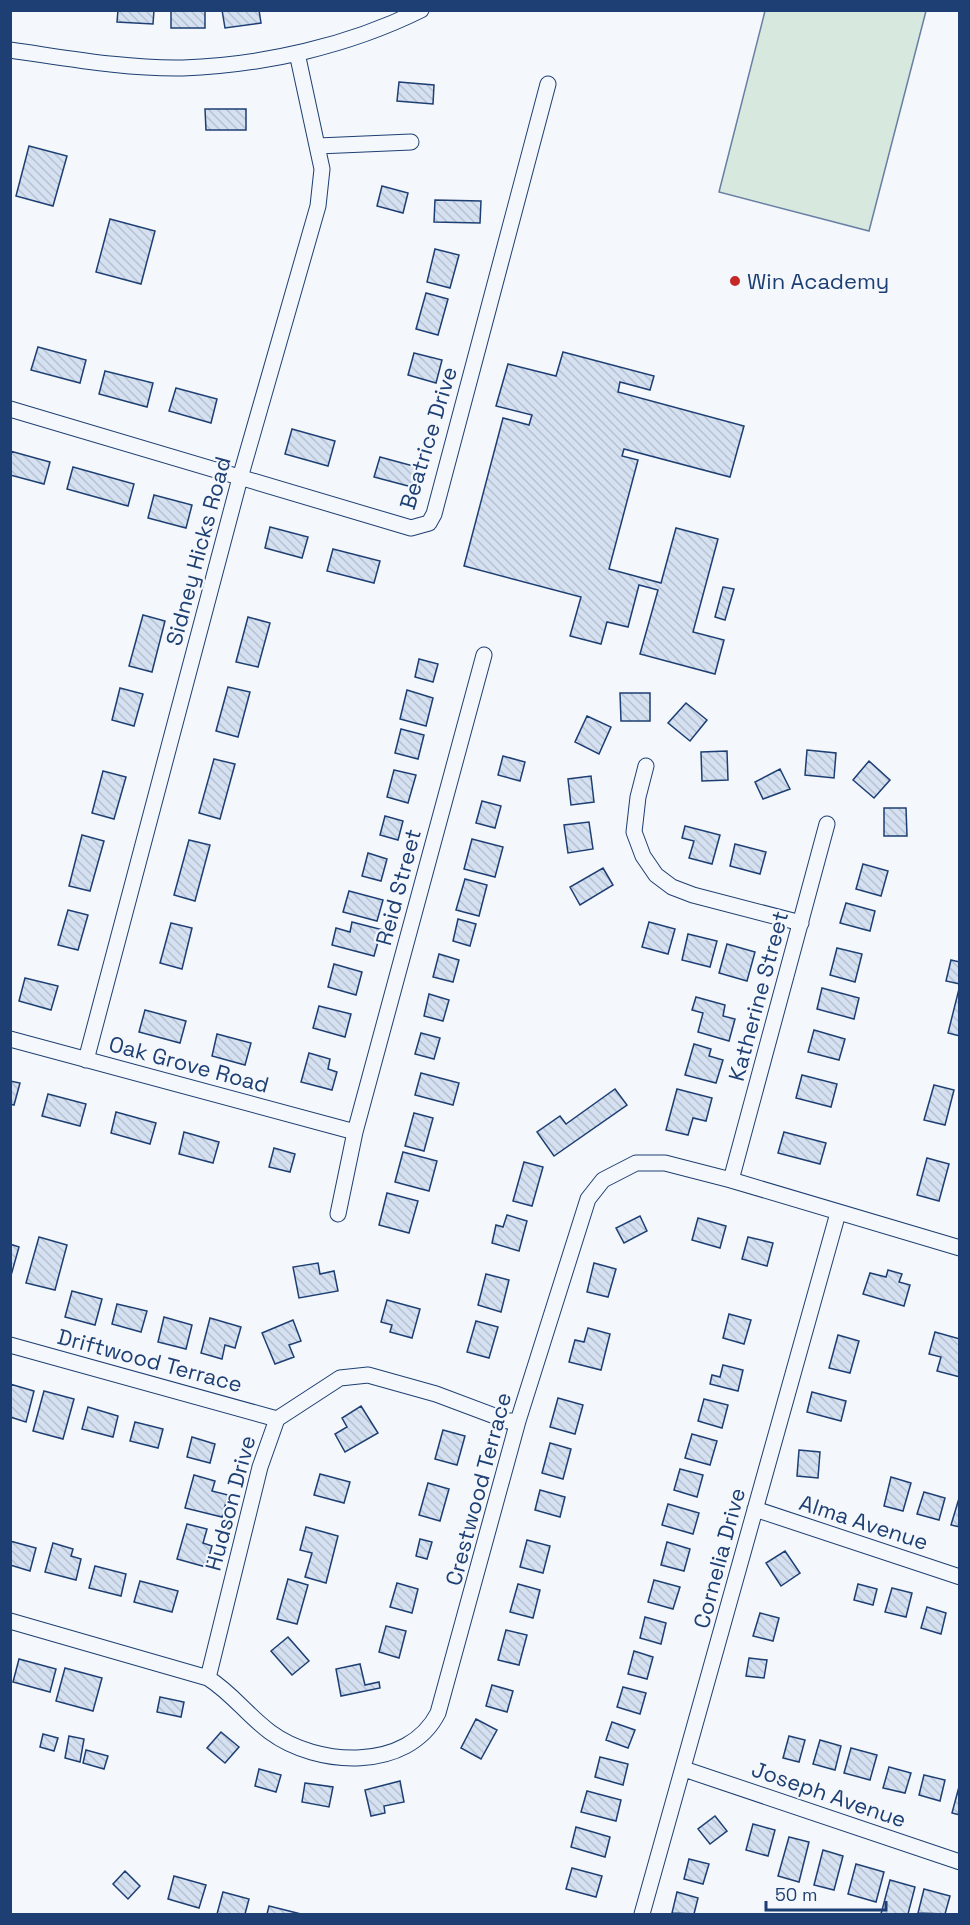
<svg xmlns="http://www.w3.org/2000/svg" width="970" height="1925" viewBox="0 0 970 1925" font-family="'Space Grotesk',sans-serif">
  <style>
    .pitch { fill: #d7e8df; stroke: #687fa3; stroke-width: 1.5 }
    .building { fill: url(#building-back-hatch); stroke: #1d3f73; stroke-width: 1.5 }
    .lines { fill: none; stroke-linecap: round; stroke-linejoin: round }
    .street-casing { stroke: #1d3f73; stroke-width: 17 }
    .street { stroke: #f4f7fb; stroke-width: 15 }
    .poi-dot { fill: #c62828; stroke: #f4f7fb; stroke-width: 2 }
    .labels { text-anchor: middle; stroke-width: 4.5; stroke-linejoin: round; paint-order: stroke }
    .poi-label { font-size: 22px; fill: #1d3f73; stroke: #f4f7fb; text-anchor: start }
    .street-label { font-size: 22px; fill: #1d3f73; stroke: #f4f7fb }
  </style>
  <defs>
    <pattern id="building-back-hatch" width="6" height="6" patternUnits="userSpaceOnUse" patternTransform="scale(1.5)"><rect width="6" height="6" fill="#d5e0f0"/><path d="M-1 5l2 2M0 0l6 6M5-1l2 2" fill="none" stroke="#b6c1d1"/></pattern>
  </defs>
  <rect width="100%" height="100%" fill="#f4f7fb"/>
  <path class="pitch" d="M765,11H926L869,231L719,192Z"/>
  <path class="building" d="M118,10H154L153,24L117,22Z
    M171,10H205V28H171Z
    M222,10H259L261,23L225,28Z
    M399,82L434,85L433,104L397,101Z
    M205,109H246V130H206Z
    M29,146L67,156L53,206L16,196Z
    M382,186L408,193L403,213L377,206Z
    M435,200L481,201L480,223L434,222Z
    M110,219L155,231L141,284L96,272Z
    M435,249L459,255L450,288L427,282Z
    M426,293L448,299L438,335L416,329Z
    M38,347L86,360L80,383L31,370Z
    M563,352L654,376L650,390L620,382L618,392L744,426L730,477L624,449L622,456L638,460L609,569L661,583L676,528L718,539L693,632L724,640L715,674L640,654L658,590L639,585L628,627L607,622L601,644L570,636L581,597L464,566L503,418L529,425L532,415L496,406L508,364L556,376Z
    M414,353L442,360L436,383L408,375Z
    M105,371L153,383L147,407L99,394Z
    M176,388L217,399L211,423L169,411Z
    M292,429L335,441L328,466L285,454Z
    M10,451L50,462L44,484L10,475Z
    M380,457L417,467L412,487L374,477Z
    M73,467L134,484L128,506L67,489Z
    M154,495L192,505L186,528L148,518Z
    M270,527L308,537L302,558L265,548Z
    M333,549L380,561L374,583L327,571Z
    M723,587L734,589L725,620L715,617Z
    M143,615L165,621L152,672L129,666Z
    M248,617L270,623L258,667L236,662Z
    M419,659L438,664L433,682L415,677Z
    M228,687L250,692L238,737L216,731Z
    M120,688L143,694L134,726L112,720Z
    M407,690L433,698L426,726L400,719Z
    M620,693H650V721H621Z
    M686,703L707,720L690,741L668,723Z
    M587,716L611,727L599,754L575,742Z
    M401,729L424,735L418,759L395,753Z
    M807,750L836,753L834,778L805,775Z
    M727,751L728,780L702,781L701,752Z
    M503,756L525,762L520,781L498,775Z
    M214,759L235,764L220,819L199,813Z
    M869,761L890,780L874,798L853,780Z
    M780,769L790,789L763,799L755,782Z
    M394,770L416,775L408,803L387,797Z
    M103,771L126,777L114,819L92,813Z
    M591,776L594,802L571,805L568,779Z
    M482,801L501,806L495,828L476,823Z
    M884,808H906L907,836H884Z
    M385,816L403,821L398,840L380,835Z
    M589,822L593,849L568,853L564,825Z
    M685,826L720,835L712,864L689,858L694,841L682,838Z
    M82,835L104,841L90,891L69,886Z
    M472,839L503,847L495,877L464,869Z
    M189,840L210,845L195,901L174,895Z
    M735,844L766,852L760,874L730,866Z
    M368,853L387,859L381,881L362,876Z
    M863,864L888,871L881,896L856,889Z
    M603,868L613,885L580,905L570,887Z
    M465,879L487,885L479,916L456,910Z
    M349,891L383,900L377,921L343,912Z
    M846,903L875,911L870,931L840,923Z
    M68,910L88,915L78,950L58,945Z
    M458,919L476,924L470,946L453,941Z
    M352,922L387,931L384,944L378,942L374,956L332,945L336,928L350,932Z
    M649,922L675,929L668,954L642,947Z
    M171,923L192,928L182,969L160,963Z
    M688,934L717,941L710,967L682,960Z
    M727,944L755,952L747,981L719,973Z
    M837,948L862,954L855,982L830,975Z
    M439,954L459,960L453,982L433,977Z
    M951,960L960,962V984L946,981Z
    M334,964L362,972L356,995L328,987Z
    M25,978L58,986L51,1010L19,1001Z
    M960,985V1036L948,1033Z
    M822,988L859,998L854,1019L817,1009Z
    M429,994L449,1000L443,1021L424,1016Z
    M696,997L725,1005L723,1016L735,1019L729,1041L698,1032L703,1013L692,1010Z
    M319,1006L351,1014L345,1037L313,1028Z
    M145,1010L186,1021L180,1043L139,1032Z
    M814,1030L845,1039L839,1060L808,1052Z
    M421,1033L440,1038L434,1059L415,1054Z
    M217,1034L251,1043L245,1065L212,1056Z
    M694,1044L711,1049L709,1056L723,1060L716,1083L685,1075Z
    M309,1053L330,1059L328,1069L337,1072L332,1090L301,1082Z
    M421,1073L459,1083L453,1105L415,1095Z
    M802,1075L837,1084L831,1107L796,1098Z
    M10,1081L20,1083L14,1105L10,1104Z
    M934,1085L954,1090L945,1125L924,1120Z
    M615,1089L627,1105L554,1156L537,1132L560,1116L566,1124Z
    M677,1089L712,1098L706,1121L693,1118L688,1135L666,1130Z
    M48,1094L86,1104L80,1126L42,1116Z
    M116,1112L156,1123L150,1144L111,1133Z
    M414,1113L433,1118L424,1151L405,1146Z
    M184,1132L219,1142L213,1163L179,1154Z
    M784,1132L826,1143L820,1164L778,1153Z
    M274,1148L295,1154L290,1172L269,1167Z
    M403,1152L437,1161L429,1191L395,1182Z
    M927,1158L949,1164L939,1201L917,1195Z
    M524,1162L543,1167L532,1206L513,1201Z
    M387,1193L418,1201L409,1233L379,1225Z
    M507,1215L527,1221L519,1251L492,1243L496,1225L503,1227Z
    M640,1216L647,1231L624,1243L616,1228Z
    M698,1218L726,1226L720,1248L692,1240Z
    M39,1237L67,1245L55,1290L26,1283Z
    M748,1237L773,1243L767,1266L742,1259Z
    M10,1244L19,1247L10,1279Z
    M318,1263L320,1274L334,1271L338,1291L299,1298L293,1267Z
    M594,1263L616,1269L608,1297L587,1292Z
    M888,1270L902,1274L899,1282L910,1285L904,1306L863,1294L870,1273L886,1277Z
    M486,1274L509,1280L501,1312L478,1305Z
    M72,1291L102,1299L95,1325L65,1317Z
    M387,1300L420,1309L412,1338L390,1332L392,1325L381,1322Z
    M117,1304L147,1311L141,1332L112,1324Z
    M729,1314L751,1320L744,1344L723,1338Z
    M164,1317L192,1325L186,1349L158,1342Z
    M210,1318L241,1327L235,1348L225,1345L222,1359L201,1353Z
    M293,1320L301,1341L289,1345L294,1357L275,1364L262,1333Z
    M476,1321L498,1327L489,1358L467,1352Z
    M588,1328L610,1334L601,1370L569,1362L575,1340L584,1342Z
    M935,1332L960,1339V1377L937,1371L941,1357L929,1354Z
    M838,1335L859,1341L850,1373L829,1368Z
    M723,1365L743,1370L738,1391L710,1384L712,1375L720,1377Z
    M10,1384L34,1391L26,1422L10,1417Z
    M44,1391L74,1399L63,1439L33,1431Z
    M812,1392L846,1401L841,1421L807,1412Z
    M558,1398L583,1405L575,1434L550,1427Z
    M704,1399L728,1405L722,1428L698,1421Z
    M361,1406L378,1433L345,1452L335,1434L347,1427L342,1418Z
    M88,1407L118,1416L113,1437L82,1429Z
    M135,1422L163,1429L158,1448L130,1441Z
    M443,1430L465,1436L457,1465L435,1459Z
    M692,1434L717,1441L710,1465L685,1458Z
    M192,1437L215,1444L210,1463L187,1457Z
    M550,1443L571,1449L563,1479L542,1473Z
    M799,1450L820,1452L818,1478L797,1476Z
    M680,1469L703,1475L697,1497L674,1490Z
    M320,1474L350,1482L344,1503L314,1495Z
    M194,1475L215,1481L212,1491L228,1495L222,1517L185,1508Z
    M891,1477L911,1483L903,1511L884,1506Z
    M428,1483L449,1489L440,1521L419,1515Z
    M540,1490L565,1497L560,1517L535,1510Z
    M924,1492L945,1498L939,1520L917,1514Z
    M960,1495V1527L951,1525Z
    M668,1504L699,1513L693,1534L662,1525Z
    M187,1524L207,1529L203,1543L212,1546L206,1567L177,1559Z
    M306,1527L338,1536L326,1583L305,1577L312,1553L300,1550Z
    M420,1539L432,1542L427,1559L416,1556Z
    M527,1540L550,1546L543,1573L520,1567Z
    M10,1541L36,1548L30,1571L10,1565Z
    M667,1542L690,1549L684,1571L661,1565Z
    M53,1543L73,1549L71,1556L81,1559L76,1580L45,1572Z
    M785,1551L800,1573L781,1586L766,1563Z
    M95,1566L126,1574L121,1596L89,1588Z
    M288,1579L308,1585L297,1624L277,1619Z
    M654,1580L680,1587L673,1609L648,1602Z
    M140,1581L178,1591L172,1612L134,1602Z
    M397,1583L418,1589L412,1613L390,1607Z
    M518,1584L540,1590L533,1618L510,1612Z
    M858,1584L877,1589L873,1605L854,1600Z
    M892,1588L912,1593L906,1617L885,1612Z
    M927,1607L946,1613L941,1634L921,1628Z
    M760,1613L779,1618L773,1641L753,1636Z
    M645,1617L666,1623L661,1644L640,1638Z
    M386,1626L406,1631L399,1658L379,1652Z
    M506,1630L527,1635L519,1665L498,1660Z
    M288,1637L309,1661L292,1675L271,1651Z
    M634,1651L653,1657L647,1679L628,1674Z
    M749,1658L767,1660L764,1678L746,1676Z
    M19,1659L56,1669L50,1692L13,1682Z
    M360,1664L365,1685L379,1682L380,1688L341,1696L336,1669Z
    M65,1668L102,1678L93,1711L56,1701Z
    M492,1685L513,1691L507,1712L486,1706Z
    M623,1687L646,1693L640,1714L617,1707Z
    M160,1697L184,1702L181,1717L157,1712Z
    M476,1719L497,1730L481,1759L461,1748Z
    M612,1722L635,1730L628,1748L606,1740Z
    M221,1732L239,1747L225,1763L207,1748Z
    M43,1734L58,1738L54,1751L40,1747Z
    M69,1736L84,1739L80,1762L65,1758Z
    M789,1736L805,1740L799,1762L783,1758Z
    M820,1740L841,1746L835,1770L813,1764Z
    M851,1748L877,1755L870,1780L844,1773Z
    M86,1750L108,1756L104,1769L83,1763Z
    M600,1757L628,1764L623,1785L595,1777Z
    M889,1767L911,1773L905,1793L883,1788Z
    M259,1769L281,1775L276,1792L255,1786Z
    M924,1775L945,1780L940,1801L919,1795Z
    M400,1781L404,1802L384,1806L385,1813L371,1816L365,1790Z
    M305,1783L333,1787L329,1807L302,1802Z
    M960,1783V1815L952,1813Z
    M587,1791L621,1800L616,1821L581,1812Z
    M715,1816L727,1831L710,1844L698,1829Z
    M753,1824L775,1830L768,1856L746,1850Z
    M576,1827L610,1837L605,1857L571,1847Z
    M789,1837L809,1842L799,1882L778,1876Z
    M823,1850L843,1856L834,1890L814,1885Z
    M689,1859L709,1864L703,1884L684,1879Z
    M856,1864L884,1872L876,1902L848,1894Z
    M572,1868L602,1876L596,1897L566,1889Z
    M125,1871L140,1886L128,1899L113,1884Z
    M174,1876L206,1885L199,1908L168,1899Z
    M890,1880L915,1887L908,1914H881Z
    M924,1889L950,1896L945,1914L918,1913Z
    M223,1892L249,1899L245,1914H217Z
    M677,1892L698,1898L694,1914L672,1913Z
    M269,1906L301,1914H267Z"/>
  <g class="lines">
    <g class="street-casing">
      <path id="street" d="M10,50C67,58 125,69 183,68C264,65 348,46 421,10
        M318,146L411,142
        M10,409L411,528L429,523L434,514L548,84
        M646,766L638,797L634,832L643,856L656,875L672,887L693,895L801,923
        M10,1039L355,1132
        M86,1060L240,478L318,206L322,169L297,53
        M731,1180L827,824
        M338,1214L355,1132L484,655
        M10,1345L277,1419
        M755,1509L960,1577
        M10,1621L208,1678C233,1694 247,1715 270,1732C317,1767 408,1772 438,1713L518,1421L588,1199L603,1180L636,1163H665L731,1180L960,1248
        M208,1678L260,1467L277,1419L340,1378L368,1375L436,1394L508,1421H518
        M684,1769L960,1862
        M642,1914L838,1213"/>
    </g>
    <use href="#street" class="street"/>
  </g>
  <circle class="poi-dot" cx="735" cy="281" r="6"/>
  <g class="labels">
    <g class="poi-label">
      <text x="747" y="289">Win Academy</text>
    </g>
    <g class="street-label">
      <text transform="translate(428 438) rotate(-73)" y="8">Beatrice Drive</text>
      <text transform="translate(198 551) rotate(-75)" y="8">Sidney Hicks Road</text>
      <text transform="translate(398 887) rotate(-75)" y="8">Reid Street</text>
      <text transform="translate(758 996) rotate(-75)" y="8">Katherine Street</text>
      <text transform="translate(189 1064) rotate(15)" y="8">Oak Grove Road</text>
      <text transform="translate(150 1360) rotate(15)" y="8">Driftwood Terrace</text>
      <text transform="translate(478 1489) rotate(-75)" y="8">Crestwood Terrace</text>
      <text transform="translate(230 1503) rotate(-75)" y="8">Hudson Drive</text>
      <text transform="translate(864 1522) rotate(18)" y="8">Alma Avenue</text>
      <text transform="translate(719 1558) rotate(-75)" y="8">Cornelia Drive</text>
      <text transform="translate(829 1794) rotate(19)" y="8">Joseph Avenue</text>
    </g>
  </g>
  <rect width="970" height="1925" fill="none" stroke="#1d3f73" stroke-width="24"/>
  <path d="M766 1901v9h120v-9" fill="none" stroke="#1d3f73" stroke-width="3"/>
  <text x="775" y="1901" font-size="18" fill="#1d3f73" stroke="#f4f7fb" stroke-width="4.5" paint-order="stroke">50 m</text>
</svg>
